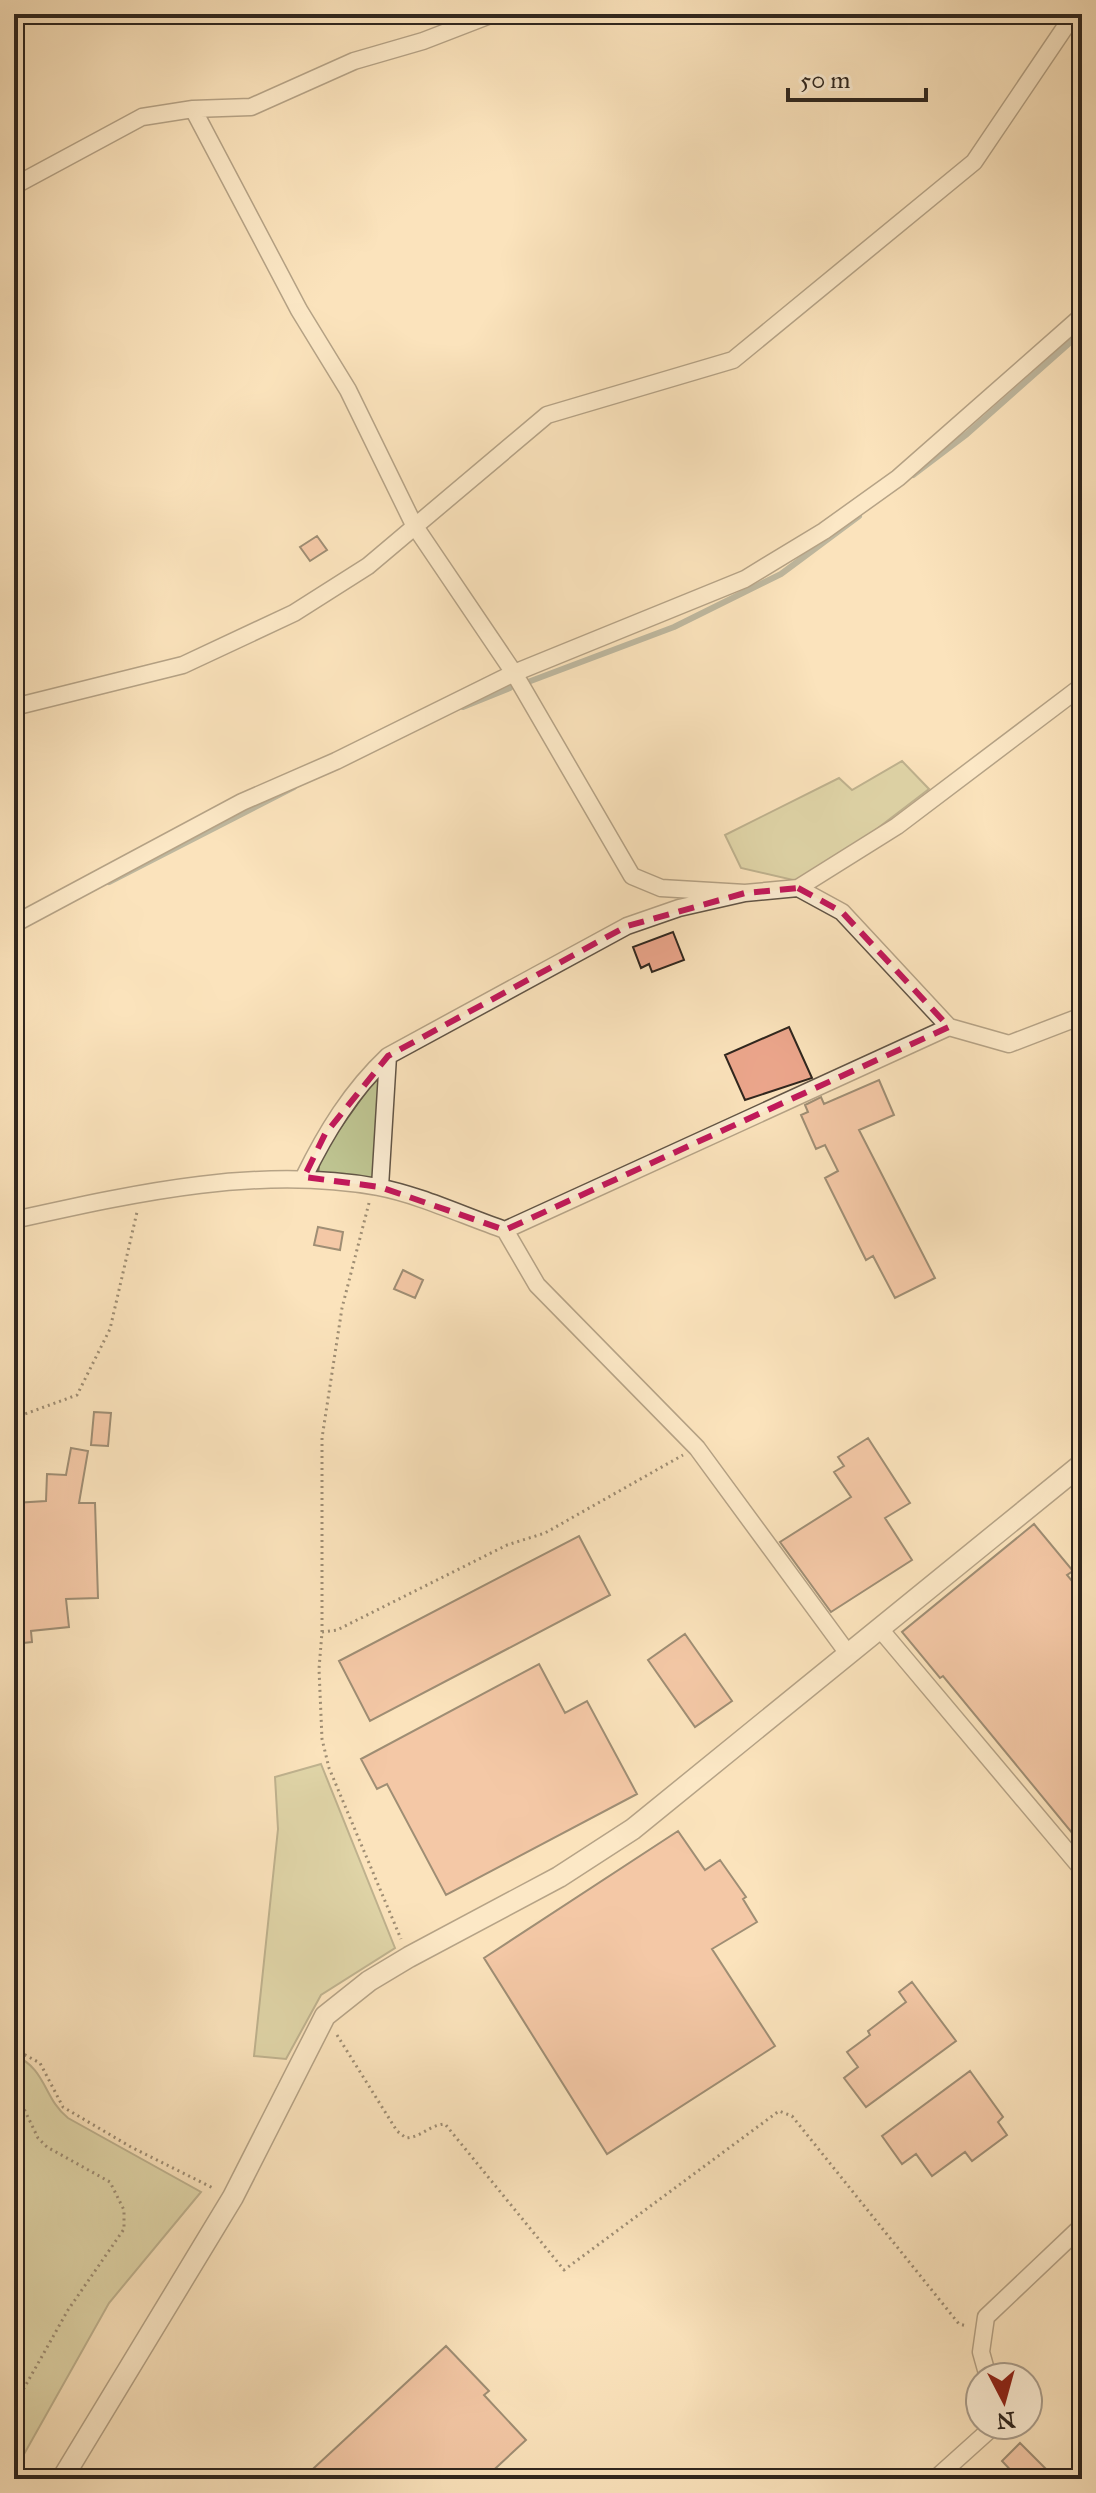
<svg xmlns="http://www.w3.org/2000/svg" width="1096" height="2493" viewBox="0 0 1096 2493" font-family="'IM FELL Great Primer',serif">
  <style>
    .green { fill: #bec491; stroke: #767558; stroke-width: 2 }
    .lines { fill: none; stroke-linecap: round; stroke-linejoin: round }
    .stream { stroke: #73817a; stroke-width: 6 }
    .building { fill: #eca68c; stroke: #2f261e; stroke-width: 2 }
    .minor-casing { stroke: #625546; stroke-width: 19 }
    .tertiary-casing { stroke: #625546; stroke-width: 23 }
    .path { stroke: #2f261e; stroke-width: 3; stroke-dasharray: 2 4; stroke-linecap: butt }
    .minor { stroke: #fcedd3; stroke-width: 16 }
    .tertiary { stroke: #fcedd3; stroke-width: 20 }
    .marked { fill: none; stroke: #c2185b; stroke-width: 6; stroke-dasharray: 16 10; stroke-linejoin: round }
  </style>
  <rect width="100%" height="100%" fill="#fbe3bc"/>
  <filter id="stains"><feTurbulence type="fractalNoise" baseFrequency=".0025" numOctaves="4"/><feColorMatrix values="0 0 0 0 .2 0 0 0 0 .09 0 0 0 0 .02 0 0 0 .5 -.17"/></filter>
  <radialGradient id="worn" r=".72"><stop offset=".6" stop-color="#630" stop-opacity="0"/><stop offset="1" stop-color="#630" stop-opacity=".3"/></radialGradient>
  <path class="green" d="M902,761L929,789L806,883L741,868L725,835L839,778L852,790Z
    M380,1072L374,1182L318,1174L320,1157Z
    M321,1764L395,1948L321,1995L286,2059L254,2056L278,1829L275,1777Z
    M14,2055C47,2069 43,2098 68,2118L201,2192L109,2303L14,2472Z"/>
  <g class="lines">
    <path class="stream" d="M913,475L967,434L1082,332
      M528,682L674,627L781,574L859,516
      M463,707L510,688
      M109,882L294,787"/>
  </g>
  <path class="building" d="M317,536L327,550L310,561L300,547Z
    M673,932L684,960L652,972L649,964L641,968L633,947Z
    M789,1027L812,1078L745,1100L725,1055Z
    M879,1080L894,1115L859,1130L935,1278L895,1298L873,1256L866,1260L825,1178L838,1171L825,1145L816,1149L801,1115L808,1112L805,1105L821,1097L824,1104Z
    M318,1227L343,1232L340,1250L314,1245Z
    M403,1270L423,1280L415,1298L394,1289Z
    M94,1412L111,1413L108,1446L91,1445Z
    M868,1438L910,1503L885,1518L912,1560L831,1612L780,1542L851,1497L834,1472L844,1466L838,1457Z
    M71,1448L88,1451L79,1503H95L98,1598L66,1599L69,1627L31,1631L32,1642L14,1644V1503L46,1501L47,1474L66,1475Z
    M1034,1524L1073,1571L1067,1575L1082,1593V1845L943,1676L940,1678L902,1632Z
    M579,1536L610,1595L370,1721L339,1661Z
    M685,1634L732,1701L695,1727L648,1660Z
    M539,1664L565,1713L587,1701L637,1794L446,1895L387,1784L377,1789L361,1759Z
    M678,1831L705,1870L720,1860L746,1897L743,1899L757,1922L712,1949L775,2046L607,2154L484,1958Z
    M912,1982L956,2041L866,2107L844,2078L858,2067L847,2052L870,2035L868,2031L906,2002L899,1992Z
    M970,2071L1003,2117L998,2122L1007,2135L972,2161L965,2152L932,2176L916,2154L902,2164L882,2136Z
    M446,2346L489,2391L484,2395L526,2440L484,2479H302Z
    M1020,2443L1056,2479H1019L1002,2461Z"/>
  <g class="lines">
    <g class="minor-casing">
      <path id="minor" d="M193,109L299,310L348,390L414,525L514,673L632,876L661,888L745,893
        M14,186L142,117L193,109L251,107L354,61L423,41L493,14
        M14,707L183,665L294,613L368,566L547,415L733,360L974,162L1074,14
        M798,888L842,912L949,1027L1009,1044L1082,1016
        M14,924L242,802L336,761L514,673L745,579L824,531L898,478L1082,316
        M304,1177C326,1132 351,1091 388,1056
        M380,1187L388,1056L627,926L679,908L745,893L798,888L897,826L1082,686
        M14,1220C132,1194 257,1165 378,1187C420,1195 464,1216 505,1230L537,1285L697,1448L849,1655
        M505,1230L949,1027
        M880,1629L1082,1869
        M988,2377L981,2352L986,2317L1082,2226
        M935,2479L995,2425"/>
    </g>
    <g class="tertiary-casing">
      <path id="tertiary" d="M62,2479L233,2197L325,2016L369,1981L409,1957L559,1877L633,1829L1082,1464"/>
    </g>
    <path class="path" d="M369,1203L342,1308L322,1438V1632L319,1669L322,1739L329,1768L401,1939
      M14,1418L77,1395L110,1329L137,1212
      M322,1632L337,1630L507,1545L545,1533L683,1455
      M337,2035L397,2131L406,2138C422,2137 429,2125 445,2124L564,2270L779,2111L792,2116L959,2324L967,2326
      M14,2049L40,2063L63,2107L131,2147L215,2189
      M14,2088L38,2138L47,2147L110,2182L124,2210V2229L68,2310L14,2406"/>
    <use href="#minor" class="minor"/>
    <use href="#tertiary" class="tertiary"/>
  </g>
  <path d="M0 0H1096V2493H0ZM798,888L842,912L949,1027L505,1230L380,1187L304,1177L325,1134L388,1056L627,926L745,893Z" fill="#fbe3bc" fill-opacity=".55" fill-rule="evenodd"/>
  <path class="marked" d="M798,888L842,912L949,1027L505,1230L380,1187L304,1177L325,1134L388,1056L627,926L745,893Z"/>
  <rect width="1096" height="2493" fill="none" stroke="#fbe3bc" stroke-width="48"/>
  <rect x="16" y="16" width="1064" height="2461" fill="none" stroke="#2f261e" stroke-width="4"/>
  <rect x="24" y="24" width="1048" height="2445" fill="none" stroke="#2f261e" stroke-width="2"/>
  <g transform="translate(1004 2401) rotate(174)"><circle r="38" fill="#fcedd3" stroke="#aa9d8b" stroke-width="2"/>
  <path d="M0-6L14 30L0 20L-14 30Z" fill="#8f2418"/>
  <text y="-12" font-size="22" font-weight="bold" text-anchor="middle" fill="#2f261e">N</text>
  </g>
  <path d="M788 88v12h138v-12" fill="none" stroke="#2f261e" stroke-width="4"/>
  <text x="800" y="88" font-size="24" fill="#2f261e" stroke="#fcedd3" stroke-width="6" paint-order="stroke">50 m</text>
  <rect width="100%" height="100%" filter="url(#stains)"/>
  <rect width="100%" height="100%" fill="url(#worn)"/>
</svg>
